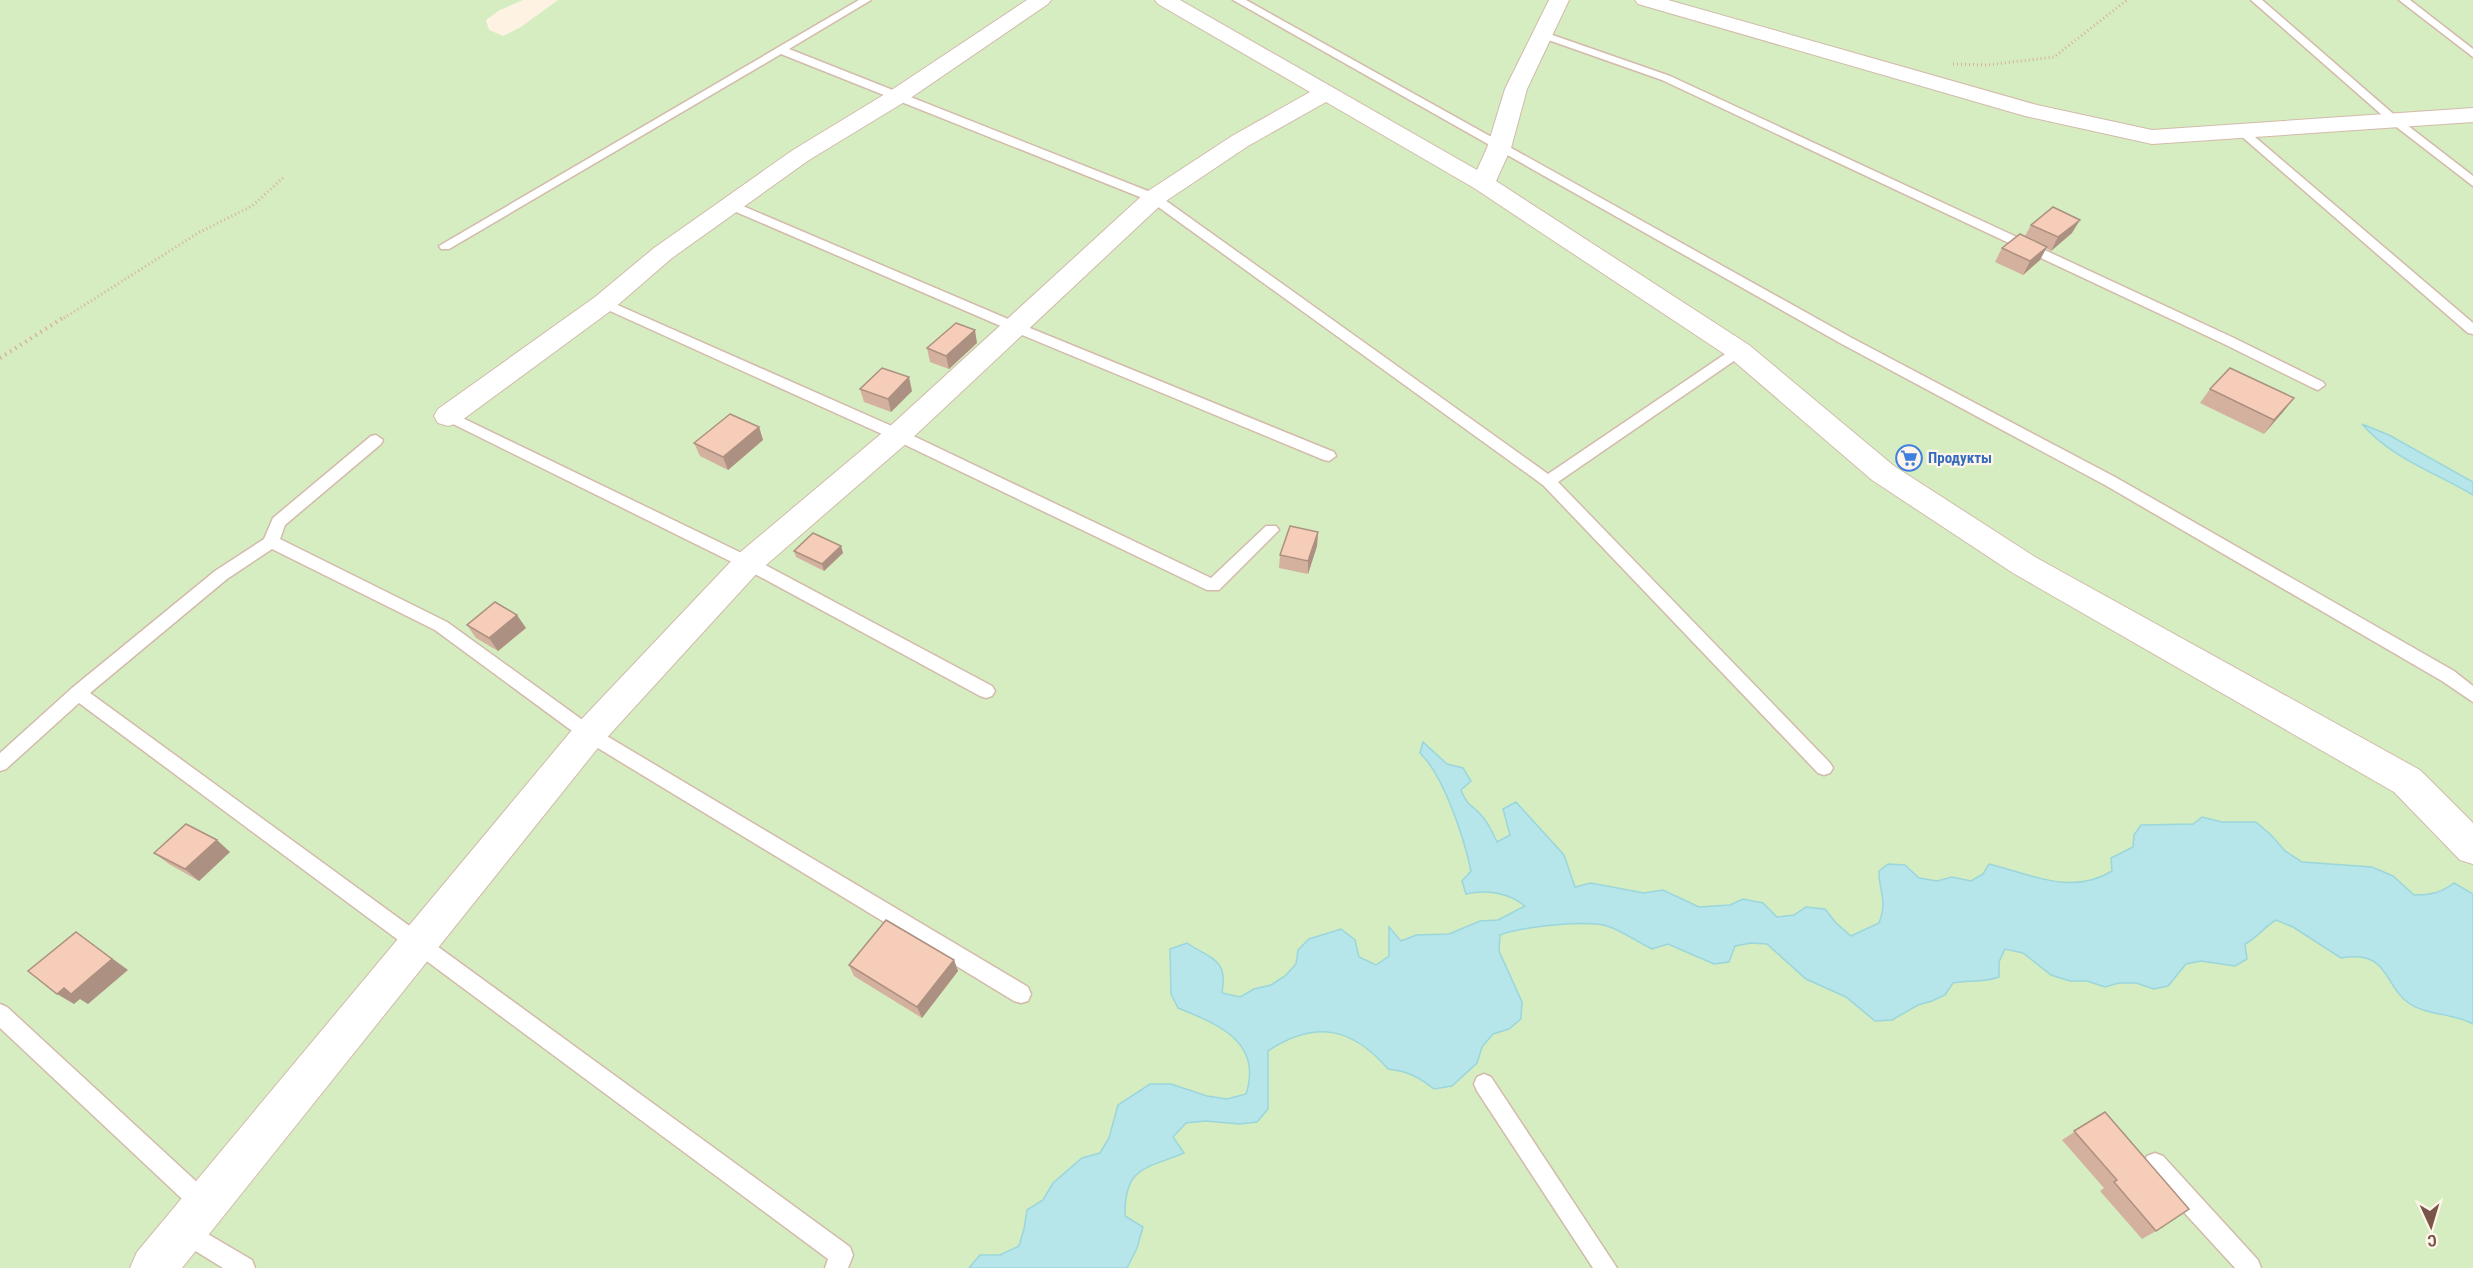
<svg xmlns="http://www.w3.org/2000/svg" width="2473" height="1268" viewBox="0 0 2473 1268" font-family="'Roboto Condensed',sans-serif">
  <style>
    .green { fill: #d5edc0 }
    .water { fill: #b6e5ea; stroke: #9bd6dc; stroke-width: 1.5 }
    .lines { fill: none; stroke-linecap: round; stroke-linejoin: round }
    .service-casing { stroke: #d3baab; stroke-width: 3 }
    .minor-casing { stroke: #d3baab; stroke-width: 2 }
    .path-far1 { stroke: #dbb09b; stroke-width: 3; stroke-dasharray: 1 3; stroke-linecap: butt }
    .path { stroke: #dbb09b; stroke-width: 4; stroke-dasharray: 1.5 4.5; stroke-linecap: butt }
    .service { fill: #fff; fill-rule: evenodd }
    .minor { fill: #fff; fill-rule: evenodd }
    .wall { fill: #d4b09e }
    .shaded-wall { fill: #ac9081 }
    .building { fill: #f6cdb8; stroke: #ac9081; stroke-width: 1.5 }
    .labels { text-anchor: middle; stroke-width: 4.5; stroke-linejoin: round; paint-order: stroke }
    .shop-label { font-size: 15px; font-weight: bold; fill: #366cbe; stroke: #fff6eb; text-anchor: start }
  </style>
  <rect width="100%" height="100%" fill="#fef2e3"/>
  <path class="green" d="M0,0H523L500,10L486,20L489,30L503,36L521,27L558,0H2473V1268H0Z"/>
  <path class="water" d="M2362,424L2389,435L2473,482V495C2435,472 2392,459 2362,424Z
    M1423,742L1447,764L1463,768L1471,781L1461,790C1469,809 1471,803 1482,816C1489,824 1493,833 1497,842L1510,835L1503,809L1516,802L1564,855L1575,887L1591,883L1644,893L1663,890L1699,907L1730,905L1743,899L1763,903L1777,917L1794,915L1806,907L1825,909L1836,923L1851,936L1879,923C1888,899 1879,894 1879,871L1888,864L1905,865L1919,878L1937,881L1952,877L1971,881L1983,874L1989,864C2030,874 2072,896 2112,871L2111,858L2133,847L2134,835L2141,825L2193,824L2202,817L2222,822H2256L2272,836L2285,851L2302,862L2372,867L2393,876L2414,895C2430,895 2441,893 2454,883L2473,894V1024C2454,1013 2428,1016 2410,1004C2383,986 2390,949 2341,958L2293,927L2276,920C2264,927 2258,937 2245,944L2247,959L2235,966L2201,961L2186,964L2168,986L2154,989L2136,983H2119L2105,987L2087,981H2070L2051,975L2023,953L2005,949L1999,962V977C1983,983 1969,980 1953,983L1945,995L1932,1001L1918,1005L1892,1020L1875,1021L1846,997L1806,979L1767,944L1751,943L1735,946L1729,962L1714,964L1668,944L1652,949C1638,942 1625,933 1610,927C1589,919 1521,927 1500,935L1499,951L1522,1002L1521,1019L1509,1029L1493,1034L1482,1047L1477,1063L1452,1086L1434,1089C1419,1077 1407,1071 1388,1069C1352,1027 1315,1020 1268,1051V1109L1257,1122L1240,1124L1205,1121L1186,1123L1173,1137L1184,1153C1146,1169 1124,1166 1125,1216L1143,1227L1137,1248L1127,1268H969L980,1255H1000L1019,1246L1024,1229L1027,1210L1043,1200L1053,1183L1082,1158L1100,1153L1109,1138L1118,1105L1150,1084H1171L1207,1096L1227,1099L1246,1094C1263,1042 1218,1024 1178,1008L1171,994L1170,949L1187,943C1212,960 1228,958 1222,993L1240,997L1254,989L1271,985L1285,976L1296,964L1298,950L1309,939L1341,929L1355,940L1359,957L1376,965L1389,956V927L1401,941L1416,935L1449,934L1480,921L1498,920L1525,906C1509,893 1486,889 1466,894L1462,881L1471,871C1464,838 1444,776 1420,753Z"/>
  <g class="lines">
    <g class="service-casing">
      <path id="service" d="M859,0H871L789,49L1158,195L1548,474L1734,348H1744L1746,351L1744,354L1558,482L1830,763L1833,768L1830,773L1824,775L1818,773L1543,485L1150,201L781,54L449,249H441L439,246Z
        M1233,0H1246L1850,337L2115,477L2454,671L2473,686V702L2442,681L2105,485L1840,343Z
        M2251,0H2262L2398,118L2473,176V186L2390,122Z
        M2399,0H2410L2473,49V57Z
        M1541,31L1670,76L2234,338L2323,382L2325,385L2318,390L2313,388L2224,344L1662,80L1537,36L1536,34Z
        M2244,130L2248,131L2473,323V334L2468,333L2240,135V131Z
        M731,201L1020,324L1334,452L1336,456L1329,461L1324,460L1010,330L727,208V202Z
        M604,299L903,431L1211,578L1266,526H1276L1279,530L1219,590H1207L893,439L599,306L597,303L599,300Z
        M448,411L754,559L992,686L995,691L992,696L986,698L980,696L742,567L443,419L441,416L443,413Z
        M376,435L383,440L381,444L285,525L280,539L447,622L595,729L1028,987L1031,994L1028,1001L1021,1003L1014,1001L583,739L435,630L272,549L227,579L90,693L850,1247L853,1255L848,1268H825L828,1259L79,703L6,769L0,771V753L72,688L215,571L264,539L273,518L371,436Z
        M0,1004L7,1007L212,1196L215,1204L212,1212L204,1215L196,1212L0,1028Z
        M1484,1074L1491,1077L1617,1268H1593L1477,1091L1474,1084L1477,1077Z
        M2155,1153L2163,1156L2258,1260L2261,1268H2235L2147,1172L2144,1164L2147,1156Z
        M184,1220L252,1260L255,1268H223L176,1239L173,1231L176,1223Z"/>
    </g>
    <g class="minor-casing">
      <path id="minor" d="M1027,0H1051L1048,4L906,101L809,160L672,258L613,309L458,423L448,426L438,423L434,416L438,409L595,297L654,248L793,150L890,91Z
        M1155,0H1180L1477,170L1487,148L1505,89L1549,0H1569L1527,89L1511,148L1496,181L1749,345L1894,466L2035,557L2420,770L2473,823V864L2460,860L2394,792L2013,573L1872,480L1729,357L1474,188L1326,102L1248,146L1163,203L908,442L759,571L601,744L182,1268H130L137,1252L577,724L737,555L888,428L1145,193L1232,136L1310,92L1158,4Z
        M1635,0H1668L2037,105L2152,130L2473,108V122L2152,144L2025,116L1638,4Z"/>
    </g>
    <path class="path-far1" d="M1953,64L1987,65L2054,57L2127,0
      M64,318L198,233L252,206L285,176"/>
    <path class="path" d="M0,358L66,316"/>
    <use href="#service" class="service"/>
    <use href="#minor" class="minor"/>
  </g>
  <path class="wall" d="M2031,225L2072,233L2051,251L2046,248L2040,260L2023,275L1995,262L2002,248L2025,236Z
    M977,343L949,369L930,362L927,348Z
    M860,389L912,391L891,412L864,402Z
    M2210,389L2294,398L2264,434L2200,403Z
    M759,427L763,440L728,470L700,456L694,443Z
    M1318,532L1317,546L1308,574L1279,568L1280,555Z
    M841,546L843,553L824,571L796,557L794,551Z
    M467,625L526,628L498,651L476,638Z
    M230,852L199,881L169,864L154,853Z
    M954,960L958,971L922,1018L854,976L849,965Z
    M2105,1112L2156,1231L2142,1239L2100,1191L2104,1188L2062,1140Z"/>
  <path class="shaded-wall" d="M2080,220L2072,233L2051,251L2058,237Z
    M2047,247L2040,260L2023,275L2030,261Z
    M975,330L977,343L949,369L946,356Z
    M909,377L912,391L891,412L888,399Z
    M2294,398L2283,412L2264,434L2274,420Z
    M759,427L763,440L728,470L723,457Z
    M1318,532L1317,546L1308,574V561Z
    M841,546L843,553L824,571L822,564Z
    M517,615L526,628L498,651L489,638Z
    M217,840L230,852L199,881L185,869Z
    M76,932L128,970L88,1004L80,999L74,1004L57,994L64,988Z
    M954,960L958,971L922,1018L917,1007Z"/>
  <path class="building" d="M2053,207L2080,220L2058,237L2031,225Z
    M2020,234L2047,247L2030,261L2002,248Z
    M956,323L975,330L946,356L927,348Z
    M882,368L909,377L888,399L860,389Z
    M2230,368L2294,398L2274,420L2210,389Z
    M730,414L759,427L723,457L694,443Z
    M1290,526L1318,532L1308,561L1280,555Z
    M813,533L841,546L822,564L794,551Z
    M495,602L517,615L489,638L467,625Z
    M186,824L217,840L185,869L154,853Z
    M886,920L954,960L917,1007L849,965Z
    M76,932L112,959L71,994L64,988L57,994L28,971Z
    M2105,1112L2189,1209L2156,1231L2114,1182L2117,1180L2074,1131Z"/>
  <defs>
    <g id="supermarket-ring" transform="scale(1.35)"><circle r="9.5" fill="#fff6eb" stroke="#3f7fe0" stroke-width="1.5"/><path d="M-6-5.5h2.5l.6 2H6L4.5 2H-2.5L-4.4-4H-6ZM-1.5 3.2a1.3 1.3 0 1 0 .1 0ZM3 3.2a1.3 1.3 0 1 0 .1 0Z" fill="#3f7fe0"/></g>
  </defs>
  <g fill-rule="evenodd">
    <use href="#supermarket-ring" x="1909" y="458"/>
  </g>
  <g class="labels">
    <g class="shop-label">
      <text x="1928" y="463">Продукты</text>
    </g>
  </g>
  <g transform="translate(2431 1226) rotate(176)" stroke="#fff6eb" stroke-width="4.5" paint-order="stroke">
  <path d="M0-4.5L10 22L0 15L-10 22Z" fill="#795547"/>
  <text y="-9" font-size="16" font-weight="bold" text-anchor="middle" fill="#795547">С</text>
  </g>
</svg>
